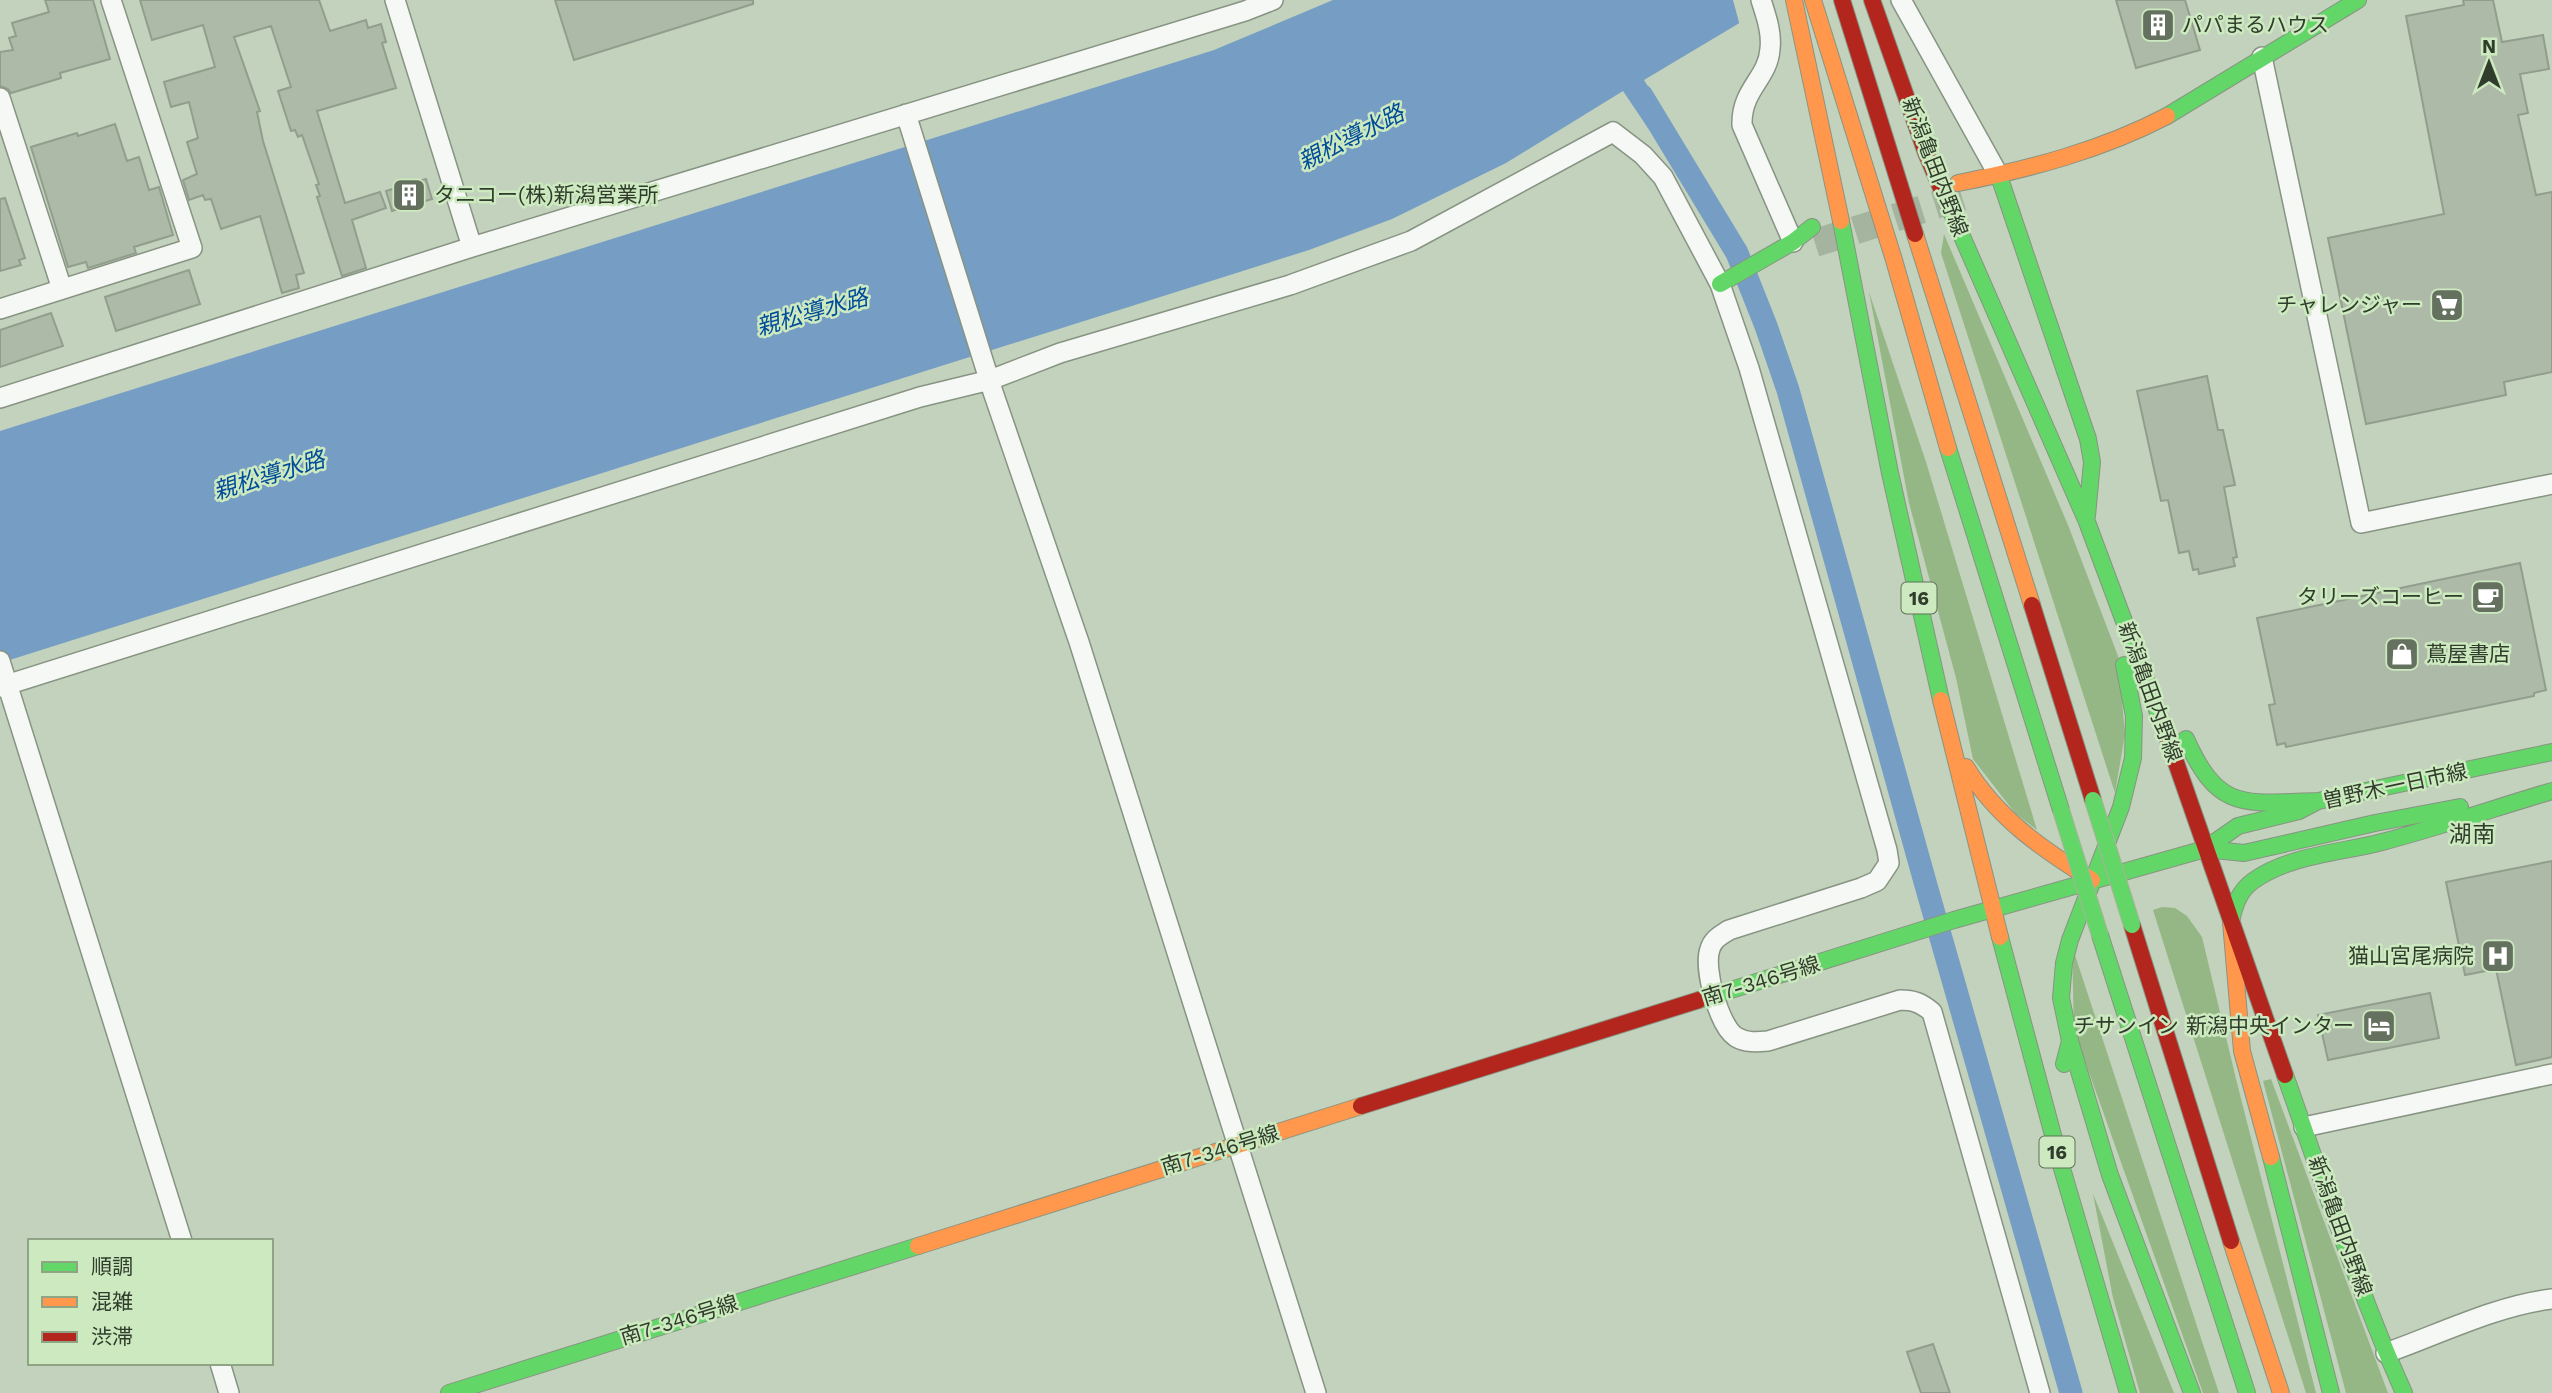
<svg xmlns="http://www.w3.org/2000/svg" width="2552" height="1393" viewBox="0 0 2552 1393" font-family="'Work Sans','Noto Sans JP',sans-serif">
  <style>
    .forest { fill: #95b785 }
    .water { fill: #769dc4 }
    .pier { fill: #c2d2bc }
    .lines { fill: none; stroke-linecap: round; stroke-linejoin: round }
    .canal { stroke: #769dc4; stroke-width: 23 }
    .building { fill: #adbaa8; stroke: #929e8d; stroke-width: 2 }
    .secondary-tunnel { stroke: #a5b49f; stroke-width: 28; stroke-dasharray: 28 14; stroke-linecap: butt }
    .street-casing { stroke: #889483; stroke-width: 22 }
    .fast-casing { stroke: #889483; stroke-width: 18 }
    .slow-casing { stroke: #889483; stroke-width: 18 }
    .jam-casing { stroke: #889483; stroke-width: 18 }
    .street { stroke: #f6f8f5; stroke-width: 19 }
    .fast { stroke: #63d668; stroke-width: 16 }
    .slow { stroke: #ff974d; stroke-width: 16 }
    .jam { stroke: #b3261e; stroke-width: 16 }
    .fast-bridge-casing { stroke: #aeb09e; stroke-width: 18; stroke-linecap: butt }
    .fast-bridge { stroke: #63d668; stroke-width: 16 }
    .labels { text-anchor: middle; stroke-width: 5; stroke-linejoin: round; paint-order: stroke }
    .shield { fill: #cce9bf; stroke: #607158; stroke-width: 2 }
    .shield-label { font-size: 19px; font-weight: bold; fill: #313d2c }
    .poi-label { font-size: 21px; fill: #313d2c; stroke: #cce9bf; text-anchor: end }
    .street-label { font-size: 21px; fill: #313d2c; stroke: #cce9bf }
    .water-label { font-size: 23px; font-style: italic; fill: #004b9a; stroke: #cce9bf }
    .neighbourhood-label { font-size: 23px; fill: #313d2c; stroke: #cce9bf }
  </style>
  <rect width="100%" height="100%" fill="#c2d2bc"/>
  <path class="forest" d="M1944,234L2068,525L2118,656L2125,734L2115,793L1941,253Z
    M1869,292L1926,462L2037,830L2015,813L1973,759L1956,678L1909,503Z
    M2162,907L2175,908L2187,916L2202,937L2237,1083L2316,1393H2306L2153,910Z
    M2072,946L2219,1393H2203L2074,1030Z
    M2271,1079L2388,1393H2346L2263,1081Z
    M2093,1194L2103,1218L2174,1393H2140L2113,1298Z"/>
  <path class="water" d="M1333,0H1778L1644,80L1667,117L1648,128L1623,91L1506,163L1392,219L1309,250L0,663V431L1214,50Z"/>
  <path class="pier" d="M1733,0H1781L1740,26Z"/>
  <g class="lines">
    <path class="canal" d="M1642,96L1737,253L1766,326L1788,390L1927,889L2071,1393"/>
  </g>
  <path class="building" d="M45,0H93L110,59L60,73L61,78L11,93L8,89L0,86V52L13,50L9,38L16,36L12,23L49,12Z
    M140,0H319L330,31L366,20L368,28L381,24L386,42L382,43L396,88L317,111L345,203L380,192L386,208L352,220L366,268L342,276L317,197L320,196L316,185L319,184L302,135L298,137L295,130L291,131L278,91L291,87L271,26L234,37L260,111L257,112L263,141L304,273L296,275L299,288L282,293L260,216L221,229L211,199L205,200L203,195L189,200L183,180L197,174L187,142L198,138L189,102L171,107L164,82L215,67L203,25L152,40Z
    M555,0H753V4L574,60Z
    M2116,0H2185L2200,50L2136,68Z
    M2463,0H2493L2502,42L2543,35L2549,69L2520,74L2528,113L2518,115L2536,195L2552,192V372L2504,382L2506,395L2366,424L2328,238L2444,214L2406,16L2464,5Z
    M115,124L127,161L139,157L149,190L159,187L173,235L134,247L136,253L101,264L88,268L86,262L68,267L31,147L77,133L78,136Z
    M426,179L432,199L392,211L386,191Z
    M5,198L25,258L19,260L21,265L0,271V199Z
    M189,270L200,304L116,331L105,297Z
    M51,313L63,346L0,367V330Z
    M2207,376L2218,430H2223L2235,485L2224,487L2237,557L2233,558L2235,566L2199,574L2198,569L2193,570L2189,551L2179,553L2168,500L2161,501L2137,391Z
    M2520,563L2546,690L2534,693V696L2286,747L2285,743L2277,745L2269,705L2275,704L2257,618Z
    M2552,861V1057L2516,1065L2496,969L2465,975L2446,882Z
    M2430,993L2439,1038L2328,1060L2318,1015Z
    M1933,1344L1950,1393H1921L1907,1352Z"/>
  <g class="lines">
    <path class="secondary-tunnel" d="M1815,243L1964,196"/>
    <g class="street-casing">
      <path id="street" d="M395,0L472,247
        M1761,0C1766,16 1772,32 1770,49C1768,79 1741,89 1742,125L1793,242
        M1901,0L1999,176
        M2262,57L2361,523L2552,484
        M0,98L62,289
        M906,114L993,392L1079,642L1316,1393
        M0,309L192,248L111,0
        M0,398L472,247L1245,11L1273,0
        M0,661L182,1241
        M0,687L920,397L990,380L1060,353L1290,285L1411,241L1613,132L1643,155L1663,177L1720,284L1749,368L1887,850L1889,863L1877,881L1861,888L1729,930C1720,936 1713,939 1710,949C1703,968 1719,1026 1736,1037C1746,1043 1757,1042 1768,1041L1900,1000C1914,1000 1921,1003 1932,1012L2040,1393
        M2304,1127L2552,1074
        M2386,1353C2437,1335 2498,1305 2552,1299
        M220,1363L229,1393"/>
    </g>
    <g class="fast-casing">
      <path id="fast" d="M2167,116L2358,0
        M1999,176L2088,439L2092,462L2087,516
        M1947,202L2087,522L2165,731
        M1841,221L1890,473L1941,700
        M1720,284L1793,242L1812,227
        M1948,448L2061,810
        M2186,739C2219,813 2245,803 2318,801
        M2205,849L2244,853L2375,823L2460,807
        M2231,922C2234,906 2239,891 2253,881C2289,855 2340,853 2382,842C2439,827 2495,808 2552,791
        M2100,935L2247,1393
        M2000,937L2061,1165L2128,1393
        M1699,1000L1954,920L2205,849L2238,826L2299,811L2318,801L2552,752
        M2070,1041L2110,1175L2192,1393
        M2064,1064L2070,1041L2061,998L2064,963L2070,940L2121,807L2133,758L2134,716L2124,665
        M2285,1075C2323,1182 2358,1290 2404,1393
        M2271,1157L2331,1393
        M449,1393L918,1246"/>
    </g>
    <g class="slow-casing">
      <path id="slow" d="M1794,0L1841,221
        M1813,0L1894,260L1948,448
        M1958,183C2030,169 2102,150 2167,116
        M1915,234L2032,605
        M1941,700L2000,937
        M1966,767C1997,818 2042,849 2092,880
        M2231,922L2242,1051L2271,1157
        M2231,1241L2281,1393
        M918,1246L1361,1106"/>
    </g>
    <g class="jam-casing">
      <path id="jam" d="M1842,0L1915,234
        M1872,0L1926,153L1947,202
        M2032,605L2093,800
        M2165,731L2285,1075
        M2132,925L2231,1241
        M1361,1106L1699,1000"/>
    </g>
    <use href="#street" class="street"/>
    <use href="#fast" class="fast"/>
    <use href="#slow" class="slow"/>
    <use href="#jam" class="jam"/>
    <g class="fast-bridge-casing">
      <path id="fast-bridge" d="M2093,800L2132,925
        M2061,810L2100,935"/>
    </g>
    <use href="#fast-bridge" class="fast-bridge"/>
  </g>
  <defs>
    <g id="building-square" transform="scale(1.75)"><rect x="-9" y="-9" width="18" height="18" rx="4" fill="#64715e" stroke="#cce9bf"/><path d="M-4-6H4V6H1V3H-1V6H-4ZM-2.5-4.3h1.7v1.8h-1.7ZM.8-4.3h1.7v1.8H.8ZM-2.5-1h1.7V.8h-1.7ZM.8-1h1.7V.8H.8Z" fill="#fff"/></g>
    <g id="supermarket-square" transform="scale(1.75)"><rect x="-9" y="-9" width="18" height="18" rx="4" fill="#64715e" stroke="#cce9bf"/><path d="M-6-5.5h2.5l.6 2H6L4.5 2H-2.5L-4.4-4H-6ZM-1.5 3.2a1.3 1.3 0 1 0 .1 0ZM3 3.2a1.3 1.3 0 1 0 .1 0Z" fill="#fff"/></g>
    <g id="cafe-square" transform="scale(1.75)"><rect x="-9" y="-9" width="18" height="18" rx="4" fill="#64715e" stroke="#cce9bf"/><path d="M-5.5-4.5H6V0H3Q3 3.5 0 3.5H-2.5Q-5.5 3.5-5.5 0ZM3-3.2v2h1.7v-2ZM-6 4.5H4V6H-6Z" fill="#fff"/></g>
    <g id="shop-square" transform="scale(1.75)"><rect x="-9" y="-9" width="18" height="18" rx="4" fill="#64715e" stroke="#cce9bf"/><path d="M-5-2.5h2.3a2.7 3.5 0 0 1 5.4 0H5L5.5 6h-11ZM-1.5-2.5h3a1.5 2.3 0 0 0-3 0Z" fill="#fff"/></g>
    <g id="hospital-square" transform="scale(1.75)"><rect x="-9" y="-9" width="18" height="18" rx="4" fill="#64715e" stroke="#cce9bf"/><path d="M-5-5h3v3.5h4V-5h3V5h-3V1.5h-4V5h-3Z" fill="#fff"/></g>
    <g id="hotel-square" transform="scale(1.75)"><rect x="-9" y="-9" width="18" height="18" rx="4" fill="#64715e" stroke="#cce9bf"/><path d="M-6-4.5h1.5V1H6V5H4.5V3h-9V5H-6ZM-4 0a1.8 1.8 0 1 1 3.6 0ZM.5 0V-2.5h3Q6-2.5 6 0Z" fill="#fff"/></g>
  </defs>
  <g fill-rule="evenodd">
    <use href="#building-square" x="2158" y="25"/>
    <use href="#building-square" x="409" y="195"/>
    <use href="#supermarket-square" x="2447" y="305"/>
    <use href="#cafe-square" x="2488" y="597"/>
    <use href="#shop-square" x="2402" y="654"/>
    <use href="#hospital-square" x="2498" y="956"/>
    <use href="#hotel-square" x="2379" y="1026"/>
  </g>
  <g class="labels">
    <g class="shield">
      <rect x="1901.5" y="582.5" width="35" height="31" rx="5"/>
      <rect x="2039.5" y="1136.5" width="35" height="31" rx="5"/>
    </g>
    <g class="shield-label">
      <text x="1919" y="605">16</text>
      <text x="2057" y="1159">16</text>
    </g>
    <g class="poi-label">
      <text x="2182" y="32" text-anchor="start">パパまるハウス</text>
      <text x="434" y="202" text-anchor="start">タニコー(株)新潟営業所</text>
      <text x="2422" y="312">チャレンジャー</text>
      <text x="2464" y="604">タリーズコーヒー</text>
      <text x="2426" y="661" text-anchor="start">蔦屋書店</text>
      <text x="2474" y="963">猫山宮尾病院</text>
      <text x="2354" y="1033">チサンイン 新潟中央インター</text>
    </g>
    <g class="street-label">
      <text transform="translate(1935 167) rotate(69)" y="7">新潟亀田内野線</text>
      <text transform="translate(2150 692) rotate(70)" y="7">新潟亀田内野線</text>
      <text transform="translate(2395 786) rotate(-12)" y="7">曽野木一日市線</text>
      <text transform="translate(1761 981) rotate(-17)" y="7">南7-346号線</text>
      <text transform="translate(1220 1150) rotate(-17)" y="7">南7-346号線</text>
      <text transform="translate(2340 1226) rotate(70)" y="7">新潟亀田内野線</text>
      <text transform="translate(679 1320) rotate(-17)" y="7">南7-346号線</text>
    </g>
    <g class="water-label">
      <text transform="translate(1351 137) rotate(-27)" y="8">親松導水路</text>
      <text transform="translate(812 312) rotate(-16)" y="8">親松導水路</text>
      <text transform="translate(269 475) rotate(-17)" y="8">親松導水路</text>
    </g>
    <g class="neighbourhood-label">
      <text x="2472" y="842">湖南</text>
    </g>
  </g>
  <rect x="28" y="1239" width="245" height="126" fill="#cce9bf" stroke="#8ea484" stroke-width="2"/>
  <rect x="42" y="1262" width="35" height="10" fill="#63d668" stroke="#8ea484" stroke-width="2"/>
  <text x="91" y="1274" font-size="21" fill="#313d2c">順調</text>
  <rect x="42" y="1297" width="35" height="10" fill="#ff974d" stroke="#8ea484" stroke-width="2"/>
  <text x="91" y="1309" font-size="21" fill="#313d2c">混雑</text>
  <rect x="42" y="1332" width="35" height="10" fill="#b3261e" stroke="#8ea484" stroke-width="2"/>
  <text x="91" y="1344" font-size="21" fill="#313d2c">渋滞</text>
  <g transform="translate(2489 63)" stroke="#cce9bf" stroke-width="5" paint-order="stroke">
  <path d="M0-5L12 26L0 18L-12 26Z" fill="#313d2c"/>
  <text y="-10" font-size="19" font-weight="bold" text-anchor="middle" fill="#313d2c">N</text>
  </g>
</svg>
